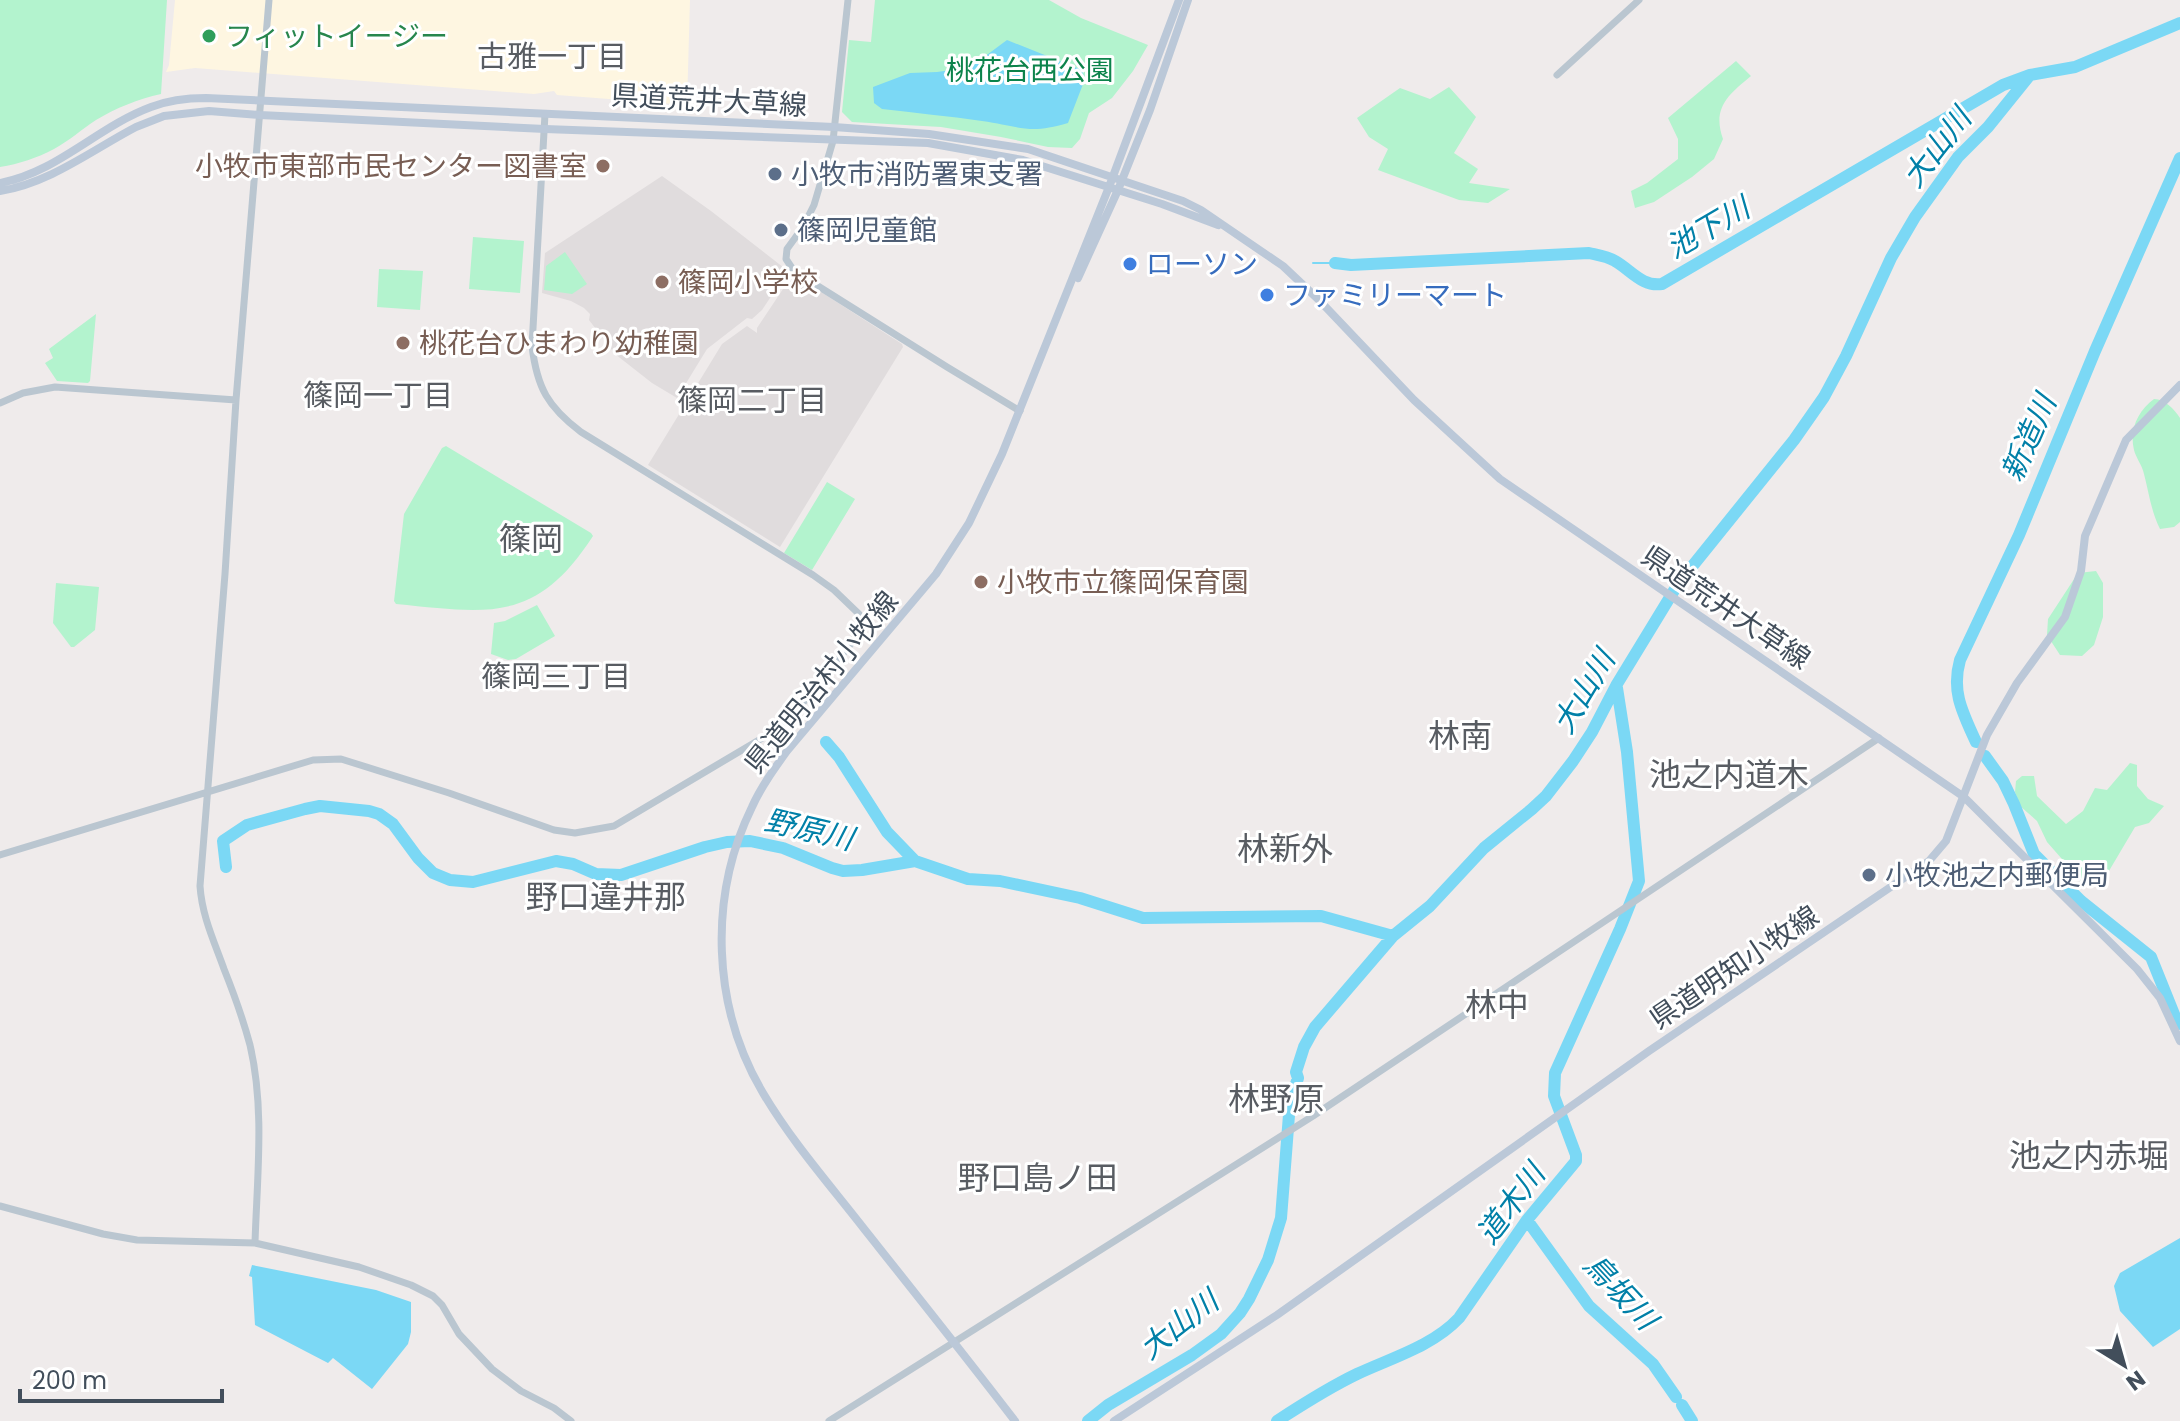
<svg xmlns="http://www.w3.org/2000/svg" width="2180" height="1421" viewBox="0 0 2180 1421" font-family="Poppins,'Noto Sans JP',sans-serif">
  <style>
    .commercial { fill: #fef6e1 }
    .education { fill: #e0dcdd }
    .green { fill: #b3f3ce }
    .water { fill: #7bd8f5 }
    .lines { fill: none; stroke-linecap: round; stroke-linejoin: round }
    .stream { stroke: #7bd8f5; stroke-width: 2 }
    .river { stroke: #7bd8f5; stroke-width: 12 }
    .tertiary { stroke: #bac6d0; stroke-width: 7 }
    .secondary { stroke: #bbc8d8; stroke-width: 8 }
    .leisure-dot { fill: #2e9e5b; stroke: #fff; stroke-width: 3 }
    .education-dot { fill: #8d6e63; stroke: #fff; stroke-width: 3 }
    .service-dot { fill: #5c6f8a; stroke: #fff; stroke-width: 3 }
    .shop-dot { fill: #3f7fe0; stroke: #fff; stroke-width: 3 }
    .labels { text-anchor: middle; stroke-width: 6; stroke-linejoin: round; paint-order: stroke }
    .leisure-label { font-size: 28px; fill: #27864d; stroke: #fff; text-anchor: start }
    .park-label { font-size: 28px; fill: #0c834b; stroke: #fff }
    .street-label { font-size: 28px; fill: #424e5b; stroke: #fff }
    .education-label { font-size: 28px; fill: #785e54; stroke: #fff; text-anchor: start }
    .service-label { font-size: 28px; fill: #4e5e75; stroke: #fff; text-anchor: start }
    .shop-label { font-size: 28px; fill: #366cbe; stroke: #fff; text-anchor: start }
    .neighbourhood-label { font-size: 30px; fill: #585c62; stroke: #fff }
    .water-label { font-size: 30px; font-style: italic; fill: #0180a8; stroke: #fff }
    .quarter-label { font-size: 32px; fill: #585c62; stroke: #fff }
  </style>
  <rect width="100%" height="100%" fill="#efebeb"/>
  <path class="commercial" d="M175,0H690L687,105L557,95L554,91L534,94L195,68L166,72L169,65Z"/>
  <path class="education" d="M662,176L711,211L788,271L762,310L752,319L747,318L707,349L677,398L652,383L615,354L589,320L590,314L584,308L571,301L542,293L545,253Z
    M793,274L902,344L903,347L780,547L648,465L722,344L747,326L757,333V328Z"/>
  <path class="green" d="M0,0H167L161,94C138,99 116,108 96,120C82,129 69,141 54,149C37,158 19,164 0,167Z
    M875,0H1049L1081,18L1148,45L1133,71L1112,98L1089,113L1080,139L1072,148L1048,147L1001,137L941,127L852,122L842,112L849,40L871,42Z
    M1736,61L1751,76C1728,95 1712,108 1723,139L1714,159L1692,177L1654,202L1635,208L1631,191L1647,183L1678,159V139L1668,118Z
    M1449,87L1476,117L1454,153L1478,169L1469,183L1510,189L1488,203L1459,200L1378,170L1388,149L1369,137L1357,118L1400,88L1430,99Z
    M473,237L524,241L520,293L469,289Z
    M565,252L587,284L572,294L544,290L546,266Z
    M379,269L423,271L420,310L377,307Z
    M96,314L90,381L88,383L57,381L45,363L53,358L49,349Z
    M2154,399C2165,399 2174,409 2180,418V522L2174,527L2160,529C2151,511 2149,493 2144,474C2142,465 2136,458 2134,450C2129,429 2138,411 2154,399Z
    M446,446L591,533L593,536C536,624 489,613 396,604L394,601L404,514L442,448Z
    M827,482L855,499L812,570L784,553Z
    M2096,571L2103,583V617L2094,645L2082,656L2060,655L2047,635L2048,619L2078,573Z
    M56,583L99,587L95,630L74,647H71L53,623Z
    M537,605L555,636L516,659L508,660L491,654L494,623L505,621Z
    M2130,763L2137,765V786L2148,799L2164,806L2149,823L2135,827L2103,881L2083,883L2047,842L2037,821L2020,806L2015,792L2016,781L2022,776H2034L2037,796L2066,824L2083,811L2095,788L2107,790Z"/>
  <path class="water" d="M1007,40L1082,70L1085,79L1068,123C1029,135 1019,126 982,121C948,116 915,113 882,109L874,103L873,87L910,73L937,72L965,68L976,63Z
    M2180,1238V1329L2153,1347L2120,1311L2114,1286L2120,1273Z
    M252,1265L376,1290L411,1302V1332L408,1344L372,1389L333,1358L328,1363L255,1325L252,1277L249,1276Z"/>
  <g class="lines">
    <path class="stream" d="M1313,263H1335"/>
    <path class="river" d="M1335,263L1351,265L1589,253C1598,255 1607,256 1615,261C1631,270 1642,287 1662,284L2003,85L2030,75L2075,67L2180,23
      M826,742L839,757L887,832L915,861
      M1976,742C1963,713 1951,692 1960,660L2019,535L2095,351L2180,158
      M1985,756L2003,781L2014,804L2034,854L2081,901L2151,957L2178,1024
      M226,867L223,841L247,825L305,809L320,806L369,811L379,814L393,824L418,858L433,873L450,880L473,882L556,861L573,864L596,874L621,875L705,847L727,842L750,841L783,848L832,868L843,871L862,870L915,861L968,879L1000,881L1080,898L1143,918L1321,916L1393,936
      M1527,1220L1589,1306L1653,1364L1676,1397
      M1682,1405L1692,1421
      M1088,1421L1108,1405L1192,1355L1221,1334L1240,1313L1249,1299L1268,1260L1281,1218L1290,1102L1298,1078L1296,1072L1304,1047L1315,1027L1393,936L1430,906L1484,848L1532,809L1546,796L1573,761L1592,732L1617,684L1678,584L1794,440L1824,397L1846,356L1891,258L1915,217L1958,157L1988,127L2030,75
      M1277,1421C1303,1404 1328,1388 1357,1374C1391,1358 1433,1346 1459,1318L1527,1220L1576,1161V1155L1554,1096L1555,1073L1620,929L1639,881L1627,752L1617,688"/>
    <path class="tertiary" d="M848,0L833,141L814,205L803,227L787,249L786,259L794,271L947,367L1020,411
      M1557,75L1639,0
      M0,403L23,393L55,387L236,400
      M0,855L313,760L341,759L449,793L554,830L575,833L614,826L769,734L790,717L809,696L853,641L861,626L859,614L834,590L813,575L581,432C548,407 537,388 532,346L545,114
      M0,1206L103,1234L137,1240L255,1243L359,1267L411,1285L433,1296L442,1305L459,1334L492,1369L521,1391L554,1408L571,1421
      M255,1243C257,1177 265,1109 250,1045C243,1019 234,994 224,969C214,941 202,916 200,886L225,574L236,400L269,0
      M829,1421L1313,1116L1879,738"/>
    <path class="secondary" d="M0,183C58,172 97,127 151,107C169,100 187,98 206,98L834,127L929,134L1028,149L1183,201L1201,210L1283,266L1319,300L1414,400L1500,479L1964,797L2137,969L2160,998L2180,1041
      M0,191C50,183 92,150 136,127L164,116L209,111L260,115L545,129L928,143L1023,160L1162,204L1218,225
      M1078,278L1118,190L1150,110L1188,0
      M1015,1421C966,1357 915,1293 865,1230C830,1185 792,1142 763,1093C712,1007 708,897 752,807C761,787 774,769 787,751L936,574L969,523L1002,454L1109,187L1179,0
      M1114,1421L1277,1315L1649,1051L1929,861L1946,841L1987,735L2017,683L2065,617L2081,571L2085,536L2126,440L2180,385"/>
  </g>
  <circle class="leisure-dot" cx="209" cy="36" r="8"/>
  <g class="education-dot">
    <circle cx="603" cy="166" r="8"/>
    <circle cx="662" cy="282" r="8"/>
    <circle cx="403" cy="343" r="8"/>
    <circle cx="981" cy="582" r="8"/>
  </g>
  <g class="service-dot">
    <circle cx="775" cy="174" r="8"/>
    <circle cx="781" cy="230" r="8"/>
    <circle cx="1869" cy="875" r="8"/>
  </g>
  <g class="shop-dot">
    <circle cx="1130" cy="264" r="8"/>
    <circle cx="1267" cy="295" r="8"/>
  </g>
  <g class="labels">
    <g class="leisure-label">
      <text x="225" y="46">フィットイージー</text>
    </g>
    <g class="park-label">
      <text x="1030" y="80">桃花台西公園</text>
    </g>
    <g class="street-label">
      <text transform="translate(709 100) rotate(3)" y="10">県道荒井大草線</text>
      <text transform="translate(1726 607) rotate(34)" y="10">県道荒井大草線</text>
      <text transform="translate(821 682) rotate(-51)" y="10">県道明治村小牧線</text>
      <text transform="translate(1734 967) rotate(-34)" y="10">県道明知小牧線</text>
    </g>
    <g class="education-label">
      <text x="587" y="176" text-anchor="end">小牧市東部市民センター図書室</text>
      <text x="678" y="292">篠岡小学校</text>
      <text x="419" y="353">桃花台ひまわり幼稚園</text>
      <text x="997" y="592">小牧市立篠岡保育園</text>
    </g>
    <g class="service-label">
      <text x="791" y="184">小牧市消防署東支署</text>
      <text x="797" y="240">篠岡児童館</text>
      <text x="1885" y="885">小牧池之内郵便局</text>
    </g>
    <g class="shop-label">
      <text x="1146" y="274">ローソン</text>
      <text x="1283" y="305">ファミリーマート</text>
    </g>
    <g class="neighbourhood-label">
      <text x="552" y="67">古雅一丁目</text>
      <text x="378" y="406">篠岡一丁目</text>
      <text x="752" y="411">篠岡二丁目</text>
      <text x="556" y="687">篠岡三丁目</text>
    </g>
    <g class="water-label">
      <text transform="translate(1937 148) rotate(-52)" y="10">大山川</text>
      <text transform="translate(1708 228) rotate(-30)" y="10">池下川</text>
      <text transform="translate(2029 438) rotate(-66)" y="10">新造川</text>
      <text transform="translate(1584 692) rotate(-59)" y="10">大山川</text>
      <text transform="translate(809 830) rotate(13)" y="10">野原川</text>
      <text transform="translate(1511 1204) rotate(-53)" y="10">道木川</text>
      <text transform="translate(1620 1292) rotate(47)" y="10">鳥坂川</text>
      <text transform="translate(1179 1325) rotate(-38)" y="10">大山川</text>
    </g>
    <g class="quarter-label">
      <text x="531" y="550">篠岡</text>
      <text x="1460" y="747">林南</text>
      <text x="1729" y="786">池之内道木</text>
      <text x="1285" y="860">林新外</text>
      <text x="606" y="908">野口違井那</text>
      <text x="1497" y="1016">林中</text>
      <text x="1276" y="1110">林野原</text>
      <text x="2089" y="1167">池之内赤堀</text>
      <text x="1038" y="1189">野口島ノ田</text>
    </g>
  </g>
  <g transform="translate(2124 1365) rotate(143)" stroke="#ffffff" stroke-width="6" paint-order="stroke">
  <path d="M0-6L14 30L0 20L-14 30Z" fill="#424e5b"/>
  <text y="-12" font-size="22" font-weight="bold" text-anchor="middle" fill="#424e5b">N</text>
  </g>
  <path d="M20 1389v12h202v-12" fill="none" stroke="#424e5b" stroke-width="4"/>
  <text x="32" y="1389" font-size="24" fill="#424e5b" stroke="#ffffff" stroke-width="6" paint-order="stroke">200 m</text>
</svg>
